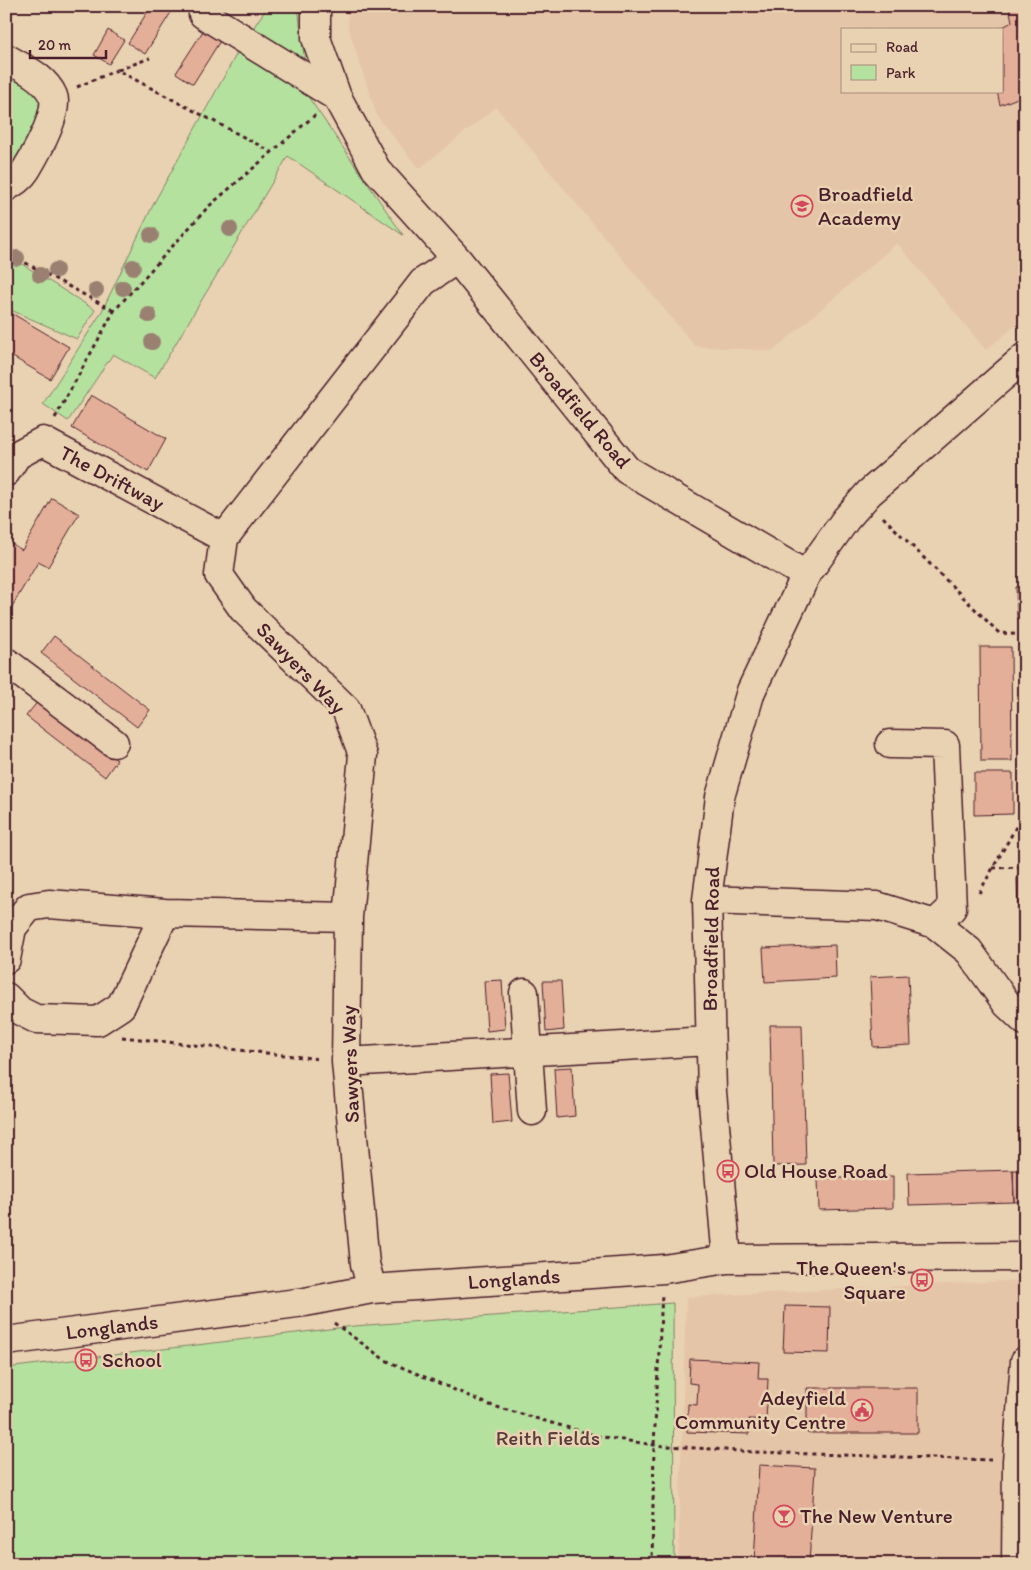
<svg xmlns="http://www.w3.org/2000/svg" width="1031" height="1570" viewBox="0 0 1031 1570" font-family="Itim,sans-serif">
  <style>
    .built { fill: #e5c5a7; fill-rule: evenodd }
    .green { fill: #b5e19f; stroke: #808065 }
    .building { fill: #e4af99; stroke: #4a1f2b }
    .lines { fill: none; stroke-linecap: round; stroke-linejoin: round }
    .minor-casing { stroke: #4a1f2b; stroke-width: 31 }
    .path { stroke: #4a1f2b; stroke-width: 3; stroke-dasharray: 4 4; stroke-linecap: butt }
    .minor { stroke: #e9d2b2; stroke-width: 28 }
    .tree { fill: #9a8071 }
    .labels { text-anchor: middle; stroke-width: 5; stroke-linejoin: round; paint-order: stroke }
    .poi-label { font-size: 21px; fill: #4a1f2b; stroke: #e9d2b2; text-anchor: start }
    .street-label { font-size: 21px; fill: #4a1f2b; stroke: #e9d2b2 }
    .park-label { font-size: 21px; fill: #5a3c3c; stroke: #e9d2b2 }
  </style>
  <rect width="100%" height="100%" fill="#e9d2b2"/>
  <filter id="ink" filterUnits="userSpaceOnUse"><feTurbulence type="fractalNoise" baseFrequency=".02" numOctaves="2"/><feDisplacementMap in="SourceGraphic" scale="10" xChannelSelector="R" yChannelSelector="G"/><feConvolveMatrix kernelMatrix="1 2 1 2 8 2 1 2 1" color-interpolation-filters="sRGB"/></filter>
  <g filter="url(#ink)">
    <path class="built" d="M347,6H1025V318L986,350L897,243L773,351L695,346L496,107L419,169L377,116L348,27ZM842,29H1002V91H842Z
      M1025,1280V1564H678L686,1297Z"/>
    <path class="green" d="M268,6H298L309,98L403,235L288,156L155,378L113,354L68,421L43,404L101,313L155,201L241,46Z
      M6,69L34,85L43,109L11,170L6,174Z
      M6,254L95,310L77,339L6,308Z
      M673,1303L674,1564H6V1368L354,1326Z"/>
    <path class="building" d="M151,6H175L145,54L128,43Z
      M1009,6H1025V95L1000,105L997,91H1002V29H999L1012,22Z
      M108,30L124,40L109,64L94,55Z
      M203,31L220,41L193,84L176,73Z
      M6,310L69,347L50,379L6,353Z
      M91,395L166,439L148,472L72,428Z
      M52,498L79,514L48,567L38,562L10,610L6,608V547L9,542L22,550Z
      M1016,587H1025V618H1017Z
      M54,636L150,710L137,727L41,653Z
      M980,647H1011L1012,761H981Z
      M39,700L117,760L105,777L26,716Z
      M974,773H1013V814L974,815Z
      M1017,876H1025V920H1018Z
      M835,945L836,978L765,982L763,948Z
      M908,975L911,1045L873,1047L870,977Z
      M502,980L505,1029L487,1031L484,981Z
      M543,981H561L564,1030L546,1032Z
      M770,1025H802L806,1165L773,1166Z
      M572,1067L575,1116L557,1118L554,1068Z
      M508,1073L512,1122L493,1124L490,1074Z
      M1013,1170L1014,1202L909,1205L908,1173Z
      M1013,1170H1025V1201L1014,1202Z
      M893,1176V1208L819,1210L818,1179Z
      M785,1306L830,1307L829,1353L783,1352Z
      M690,1359L759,1362L758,1379H768L766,1420L749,1419V1434L687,1432L688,1404L697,1405L698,1384L689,1383Z
      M807,1388H918V1433H807Z
      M759,1465L815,1468L809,1564H754Z"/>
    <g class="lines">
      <g class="minor-casing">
        <path id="minor" d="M316,6V38L337,97L376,169L457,259L627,470L806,575
          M203,14L337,97
          M6,58C23,68 45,77 53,96C60,112 35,155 26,170C21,178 14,182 6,187
          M6,472L17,455L43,441L224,538
          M6,662L114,743
          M890,744L945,745L952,908L935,924
          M707,900L877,906L935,924L969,951L1007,1004L1025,1021
          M6,959L12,928L29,907L49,904L165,913L348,917
          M524,993L532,1111
          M6,997L20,1011L36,1019L98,1021L121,1006L165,913
          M346,1062L709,1041
          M727,1259L712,1092L707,900L720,797L751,691L806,575L846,519L869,493L1025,357
          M372,1289L365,1264L346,1062L348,917L363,755L346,709L243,609L219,575L224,538L423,282L457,259
          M6,1341L305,1302L372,1289L664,1269L727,1259L1025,1257
          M1016,1564L1017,1461L1025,1361"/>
      </g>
      <path class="path" d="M118,70L150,58
        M77,87L117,70L270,151
        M6,231L13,256L114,311
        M55,418L114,311L208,207L315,115
        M883,517L999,633L1025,635
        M993,868L1025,867
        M979,893L1025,811
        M122,1037L320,1059
        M334,1323L385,1360L490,1405L597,1436L654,1445L754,1452L991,1460
        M652,1564L654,1445L662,1294"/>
      <use href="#minor" class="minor"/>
    </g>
    <g class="tree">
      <circle cx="230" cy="229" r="8"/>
      <circle cx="151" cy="235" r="8"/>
      <circle cx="17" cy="258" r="8"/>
      <circle cx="133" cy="267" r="8"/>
      <circle cx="56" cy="270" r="8"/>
      <circle cx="40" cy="275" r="8"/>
      <circle cx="123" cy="288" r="8"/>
      <circle cx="96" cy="290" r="8"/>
      <circle cx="149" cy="315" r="8"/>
      <circle cx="152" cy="342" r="8"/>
    </g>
  </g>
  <defs>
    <g id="school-ring" transform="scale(1.125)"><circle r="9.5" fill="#e9d2b2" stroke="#d1495b" stroke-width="1.5"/><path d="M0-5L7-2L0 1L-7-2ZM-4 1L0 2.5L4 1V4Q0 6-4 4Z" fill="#d1495b"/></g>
    <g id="bus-ring" transform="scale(1.125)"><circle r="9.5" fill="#e9d2b2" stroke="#d1495b" stroke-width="1.5"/><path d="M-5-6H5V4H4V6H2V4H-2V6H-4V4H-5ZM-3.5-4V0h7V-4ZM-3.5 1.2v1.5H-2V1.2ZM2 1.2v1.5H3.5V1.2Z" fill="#d1495b"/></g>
    <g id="civic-ring" transform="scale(1.125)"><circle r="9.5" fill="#e9d2b2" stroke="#d1495b" stroke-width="1.5"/><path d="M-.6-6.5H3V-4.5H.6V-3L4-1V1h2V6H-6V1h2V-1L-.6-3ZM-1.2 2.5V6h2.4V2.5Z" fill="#d1495b"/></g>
    <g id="bar-ring" transform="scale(1.125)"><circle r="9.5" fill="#e9d2b2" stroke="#d1495b" stroke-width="1.5"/><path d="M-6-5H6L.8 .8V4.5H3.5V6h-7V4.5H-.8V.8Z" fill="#d1495b"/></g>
  </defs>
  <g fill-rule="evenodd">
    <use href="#school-ring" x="802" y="206"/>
    <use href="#bus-ring" x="728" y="1171"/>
    <use href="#bus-ring" x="922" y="1280"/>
    <use href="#bus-ring" x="86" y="1360"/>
    <use href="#civic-ring" x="862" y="1410"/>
    <use href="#bar-ring" x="784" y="1516"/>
  </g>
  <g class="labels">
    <g class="poi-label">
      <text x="818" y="201">Broadfield<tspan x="818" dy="24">Academy</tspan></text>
      <text x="744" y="1178">Old House Road</text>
      <text x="906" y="1275" text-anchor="end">The Queen's<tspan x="906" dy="24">Square</tspan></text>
      <text x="102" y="1367">School</text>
      <text x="846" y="1405" text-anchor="end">Adeyfield<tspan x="846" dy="24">Community Centre</tspan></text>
      <text x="800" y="1523">The New Venture</text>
    </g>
    <g class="street-label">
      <text transform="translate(580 410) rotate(50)" y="7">Broadfield Road</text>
      <text transform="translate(112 478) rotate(28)" y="7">The Driftway</text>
      <text transform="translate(301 668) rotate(46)" y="7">Sawyers Way</text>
      <text transform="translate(711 939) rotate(-89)" y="7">Broadfield Road</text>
      <text transform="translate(350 1064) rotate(-92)" y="7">Sawyers Way</text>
      <text transform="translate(514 1279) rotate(-4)" y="7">Longlands</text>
      <text transform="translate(112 1327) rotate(-7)" y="7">Longlands</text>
    </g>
    <g class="park-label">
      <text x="548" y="1445">Reith Fields</text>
    </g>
  </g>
  <rect width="1031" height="1570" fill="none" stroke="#e9d2b2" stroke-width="25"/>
  <rect x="12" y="12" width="1006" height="1545" fill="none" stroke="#4a1f2b" stroke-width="2" filter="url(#ink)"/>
  <rect x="841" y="28" width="162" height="65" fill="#e9d2b2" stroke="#a98a7c"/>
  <rect x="851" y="44" width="25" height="8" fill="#e9d2b2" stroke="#a98a7c"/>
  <text x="886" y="52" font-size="15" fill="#4a1f2b">Road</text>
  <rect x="851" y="65" width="25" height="15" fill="#b5e19f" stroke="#a98a7c"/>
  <text x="886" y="78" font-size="15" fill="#4a1f2b">Park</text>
  <path d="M30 50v8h76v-8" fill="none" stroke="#4a1f2b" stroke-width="2.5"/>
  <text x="38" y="50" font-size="15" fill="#4a1f2b" stroke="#e9d2b2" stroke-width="4" paint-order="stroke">20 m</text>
</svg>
